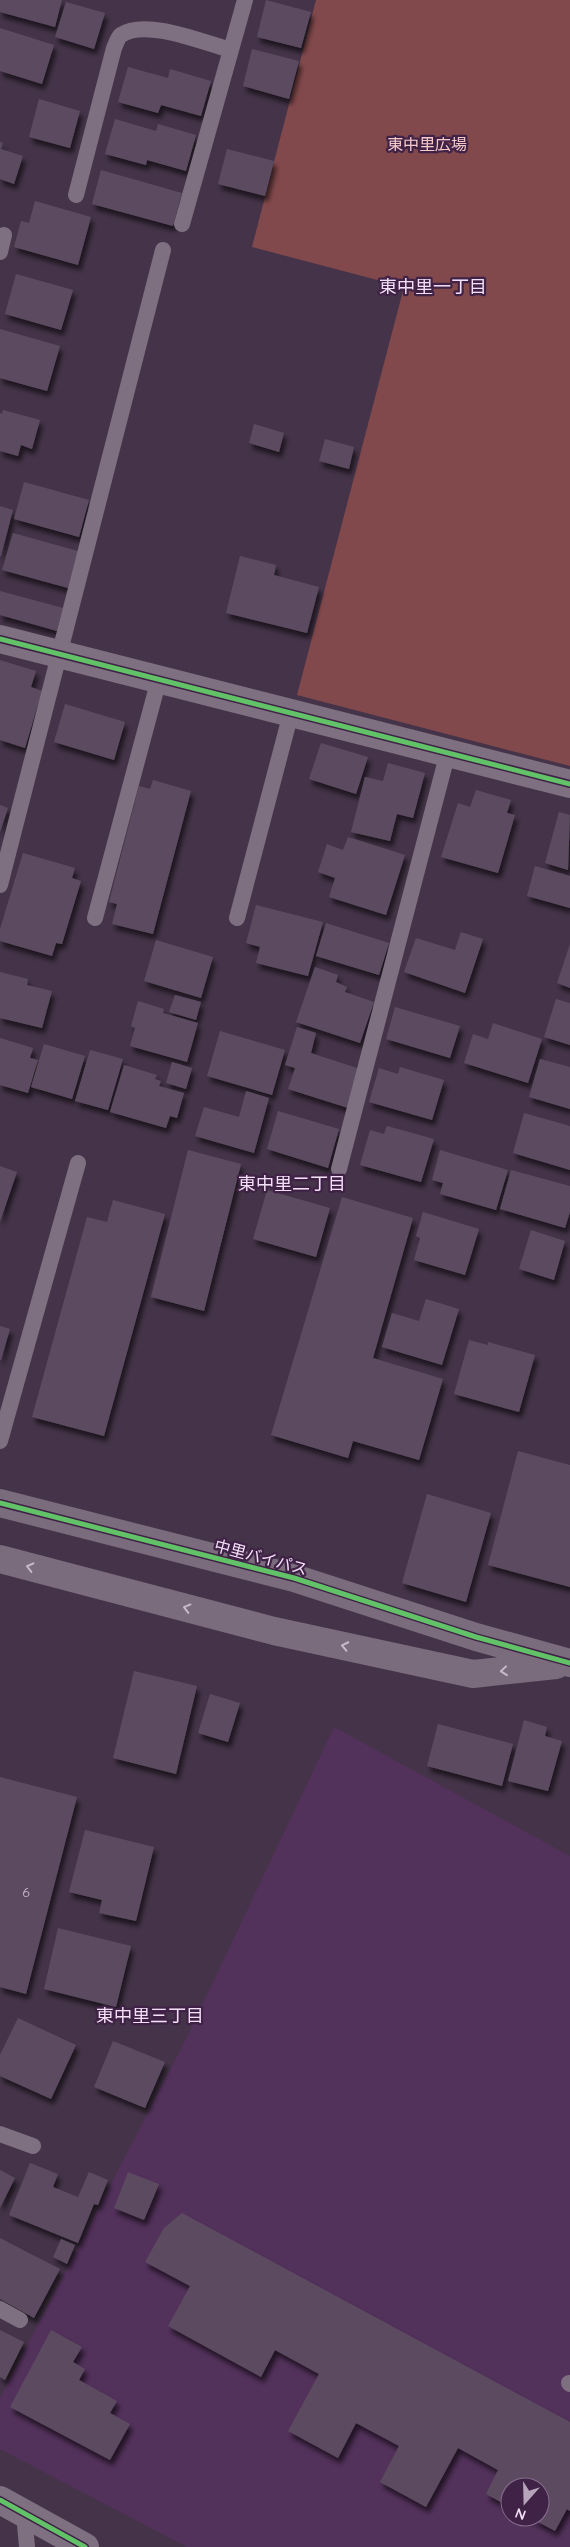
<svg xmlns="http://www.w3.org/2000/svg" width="570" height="2547" viewBox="0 0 570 2547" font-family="Quicksand,'Noto Sans JP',sans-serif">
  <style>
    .built { fill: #52315a; fill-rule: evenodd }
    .park { fill: #82494c }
    .building { fill: #5c4c60; filter: url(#shadow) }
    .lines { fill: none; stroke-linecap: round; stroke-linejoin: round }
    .lane { stroke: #7e7080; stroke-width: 16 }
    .street { stroke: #7e7080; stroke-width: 28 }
    .secondary { stroke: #7a6b7d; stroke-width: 28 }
    .cycleway-casing { stroke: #3f2246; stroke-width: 8 }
    .cycleway { stroke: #61c268; stroke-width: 5 }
    .oneway { stroke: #c9b7cc }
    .labels { text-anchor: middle; stroke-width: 4.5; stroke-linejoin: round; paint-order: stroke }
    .number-label { font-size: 14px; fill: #cdbbd1 }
    .park-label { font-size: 16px; fill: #f5c9c8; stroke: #3f2246 }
    .street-label { font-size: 16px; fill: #f3e0f7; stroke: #3f2246 }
    .neighbourhood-label { font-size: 18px; fill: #f3e0f7; stroke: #3f2246 }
  </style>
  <defs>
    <filter id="shadow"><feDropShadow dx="3" dy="5.5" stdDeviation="2.5" flood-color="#0009"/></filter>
  </defs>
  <rect width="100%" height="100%" fill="#453449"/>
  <path class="built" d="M334,1727L570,1856V2547H187L0,2449V2398L185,2041ZM510,2487H540V2517H510Z"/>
  <path class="park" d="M316,0H570V766L297,695L404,287L252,247Z"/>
  <path class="building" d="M0,0H62L55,27L0,12Z
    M266,0L311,12L301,48L257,37Z
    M66,2L105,13L94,49L55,37Z
    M0,28L54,45L42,84L0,71Z
    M252,49L299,61L289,99L243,86Z
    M128,67L168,78L170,69L211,81L201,116L161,105L158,113L118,102Z
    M39,99L80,111L70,148L29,137Z
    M115,119L156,131L158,124L196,135L186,171L147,160L146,165L105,154Z
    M0,142L3,143L1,149L23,156L14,184L0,179Z
    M227,149L274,161L265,196L218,184Z
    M101,170L182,193L173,226L92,204Z
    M35,201L91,217L78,265L14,247L21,221L29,223Z
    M16,274L73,290L61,330L5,314Z
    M0,329L60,346L47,391L0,378Z
    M3,410L40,420L32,449L21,445L18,456L0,451V413L2,414Z
    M254,424L284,433L279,452L249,443Z
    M325,439L354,447L349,469L319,461Z
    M24,482L89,500L79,537L14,519Z
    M0,506L13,510L1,556H0Z
    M13,533L78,551L68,588L2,570Z
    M240,556L276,565L274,575L319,587L307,633L226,613Z
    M0,591L63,608L57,631L0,615Z
    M0,660L36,671L31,687L42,691L25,748L0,740Z
    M65,704L125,722L114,760L54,742Z
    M321,743L368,757L356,794L309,779Z
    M388,763L425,773L413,818L397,814L390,841L351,832L365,777L383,781Z
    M153,780L191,791L153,934L112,924L117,904L109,902L139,786L150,789Z
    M476,790L511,800L507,813L515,815L498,873L441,857L458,803L470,807Z
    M0,805L8,808L0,832Z
    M559,812L570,815L568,870L545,863Z
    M348,837L405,855L386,915L329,897L335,878L318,872L327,844L343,850Z
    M23,853L75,868L72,878L81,881L62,944L56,943L52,956L0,941V929Z
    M535,866L570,876V908L527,896Z
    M256,905L323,922L308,976L256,963L260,947L246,943Z
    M326,923L389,943L379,975L316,956Z
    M461,932L483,939L465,993L404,972L416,938L455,950Z
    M156,940L213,957L201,998L144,981Z
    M570,944V988L557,983Z
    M315,967L338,975L336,982L347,987L345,992L374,1002L360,1043L296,1022Z
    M0,972L28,979L27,985L52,991L42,1028L0,1018Z
    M175,995L201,1002L196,1020L169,1012Z
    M556,999L570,1003V1045L544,1037Z
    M138,1001L164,1009L163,1013L198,1023L187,1062L130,1046L135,1028L131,1026Z
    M395,1007L460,1026L450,1058L386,1039Z
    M493,1023L542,1039L528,1083L464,1063L473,1034L488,1039Z
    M297,1027L316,1033L311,1053L360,1069L348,1108L288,1089L295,1068L285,1065Z
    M220,1031L285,1050L272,1095L207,1076Z
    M0,1038L33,1048L30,1058L38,1060L28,1093L0,1085Z
    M44,1044L85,1056L72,1099L31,1087Z
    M90,1050L123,1059L108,1110L75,1101Z
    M540,1059L570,1067V1109L529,1097Z
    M172,1062L192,1068L186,1089L166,1083Z
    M124,1065L157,1075L155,1079L161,1081L159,1086L184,1093L177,1118L170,1116L166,1128L110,1112Z
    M400,1067L444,1080L432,1120L369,1102L379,1068L398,1074Z
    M246,1091L269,1098L254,1153L195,1136L204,1107L239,1117Z
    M278,1111L339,1129L328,1168L267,1149Z
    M524,1113L570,1126V1170L513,1153Z
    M387,1126L434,1139L421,1182L360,1165L370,1130L384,1134Z
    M188,1150L241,1164L204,1311L151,1297Z
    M440,1150L508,1170L496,1210L440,1194L443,1183L432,1180Z
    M0,1166L17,1172L0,1222Z
    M511,1170L570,1186V1212L565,1228L500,1209Z
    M267,1190L330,1208L316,1257L253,1239Z
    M342,1197L413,1218L373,1358L443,1379L419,1460L353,1441L348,1458L271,1435Z
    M113,1200L165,1214L104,1436L32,1417L87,1217L107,1222Z
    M423,1212L479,1229L465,1275L414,1260L420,1238L416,1236Z
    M531,1230L565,1241L554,1280L519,1269Z
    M426,1299L459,1309L442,1365L382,1347L392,1313L419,1321Z
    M0,1326L10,1329L1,1360H0Z
    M469,1340L488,1345V1342L535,1355L519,1412L454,1394Z
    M518,1451L570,1465V1587L488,1565Z
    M427,1494L491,1513L466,1602L402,1583Z
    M134,1671L197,1686L176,1774L113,1758Z
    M210,1694L240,1703L228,1742L198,1733Z
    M524,1720L547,1727L545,1736L562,1741L548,1791L508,1781Z
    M438,1724L513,1744L502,1786L427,1766Z
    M0,1777L77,1797L26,1994L0,1987Z
    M85,1830L154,1847L136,1921L99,1913L102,1900L69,1892Z
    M58,1928L131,1946L116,2007L44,1989Z
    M18,2018L76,2045L51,2099L0,2076V2055Z
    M113,2041L165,2062L145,2108L94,2087Z
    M30,2163L58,2174L53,2187L78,2197L89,2172L108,2180L98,2205L94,2204L78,2243L9,2215Z
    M0,2170L15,2178L0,2208Z
    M128,2172L159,2184L144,2220L114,2208Z
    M182,2213L570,2422V2511L567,2509L555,2531L529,2517H540V2487H510V2507L486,2494L498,2470L458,2448L426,2507L380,2482L399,2446L356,2423L338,2458L288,2431L319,2374L275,2350L261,2377L168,2326L190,2286L145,2262L164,2228Z
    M0,2238L60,2269L34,2318L0,2299Z
    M61,2239L75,2245L67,2264L53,2257Z
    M0,2330L24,2342L5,2380L0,2377Z
    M51,2330L82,2347L73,2362L85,2369L79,2380L117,2401L110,2413L130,2424L110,2460L10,2407Z"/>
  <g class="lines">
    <path class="lane" d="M76,195L114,48C116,44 118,37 121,35C146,18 204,43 231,50
      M182,224L245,0
      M0,252L4,235
      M0,885L163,250
      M95,918L159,679
      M237,918L291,713
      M339,1169L448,752
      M0,1441L78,1163
      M0,2134L33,2146
      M0,2309L20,2320
      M569,2383L570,2384
      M24,2513L27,2547"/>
    <path class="street" d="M0,639L570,784
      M0,2500L85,2547"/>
    <path class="secondary" d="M0,1503L294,1578L476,1637L570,1663
      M0,1559L274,1631L473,1674L556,1665"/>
    <g class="cycleway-casing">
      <path id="cycleway" d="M0,639L570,784
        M0,1503L294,1578L476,1637L570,1663
        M0,2500L85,2547"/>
    </g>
    <use href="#cycleway" class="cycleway"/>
  </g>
  <defs><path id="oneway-chevron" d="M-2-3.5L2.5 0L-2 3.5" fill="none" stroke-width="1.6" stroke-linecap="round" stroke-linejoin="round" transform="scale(1.25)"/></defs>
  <g class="oneway">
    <use href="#oneway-chevron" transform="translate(30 1567) rotate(-166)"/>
    <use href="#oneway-chevron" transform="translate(187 1608) rotate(-165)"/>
    <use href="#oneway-chevron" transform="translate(345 1646) rotate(-168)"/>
    <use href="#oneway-chevron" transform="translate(504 1671) rotate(174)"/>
  </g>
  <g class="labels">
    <g class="number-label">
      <text x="26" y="1897">6</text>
    </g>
    <g class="park-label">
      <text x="427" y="150">東中里広場</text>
    </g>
    <g class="street-label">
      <text transform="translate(261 1557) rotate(15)" y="6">中里バイパス</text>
    </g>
    <g class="neighbourhood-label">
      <text x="433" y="293">東中里一丁目</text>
      <text x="292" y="1190">東中里二丁目</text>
      <text x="150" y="2022">東中里三丁目</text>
    </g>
  </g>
  <g transform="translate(525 2502) rotate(200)"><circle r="24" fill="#3f2246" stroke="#876e8d"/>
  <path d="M0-4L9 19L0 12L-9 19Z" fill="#b6a4ba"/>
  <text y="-8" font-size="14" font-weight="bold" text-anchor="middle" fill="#f3e0f7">N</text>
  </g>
</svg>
